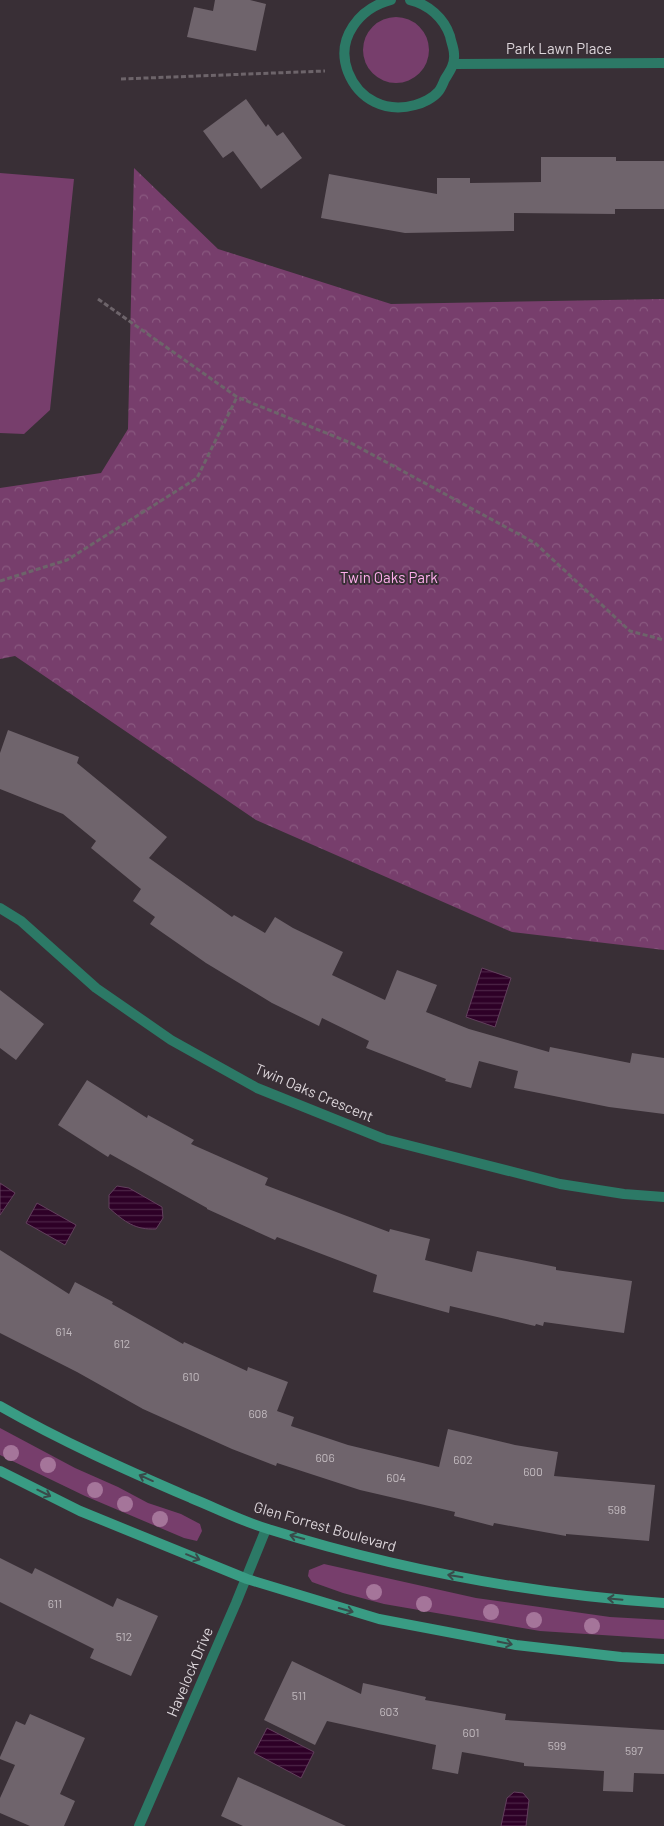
<svg xmlns="http://www.w3.org/2000/svg" width="664" height="1826" viewBox="0 0 664 1826" font-family="Barlow,sans-serif">
  <style>
    .grass { fill: #773e6c }
    .park { fill: url(#park-crowns) }
    .water { fill: url(#water-rules); stroke: #62405d }
    .building { fill: #6f646c }
    .lines { fill: none; stroke-linecap: round; stroke-linejoin: round }
    .path { stroke: #6d646a; stroke-width: 3; stroke-dasharray: 5 2.5; stroke-linecap: butt }
    .street { stroke: #2c7966; stroke-width: 10 }
    .secondary { stroke: #399c84; stroke-width: 10 }
    .tree { fill: #a5759a }
    .oneway { stroke: #394a4a }
    .labels { text-anchor: middle; stroke-width: 4; stroke-linejoin: round; paint-order: stroke }
    .number-label { font-size: 12px; fill: #c2babf }
    .street-label { font-size: 15px; fill: #ddd6db; stroke: #392f36 }
    .park-label { font-size: 15px; fill: #feafec; stroke: #392f36 }
  </style>
  <defs>
    <pattern id="park-crowns" width="20" height="18" patternUnits="userSpaceOnUse" patternTransform="scale(1.25)"><rect width="20" height="18" fill="#773e6c"/><path d="M2 6a3 3 0 1 1 6 0M12 15a3 3 0 1 1 6 0" fill="none" stroke="#8a5980"/></pattern>
    <pattern id="water-rules" width="6" height="5" patternUnits="userSpaceOnUse" patternTransform="scale(1.25)"><rect width="6" height="5" fill="#2e0027"/><path d="M0 2.5h6" fill="none" stroke="#4c2446"/></pattern>
  </defs>
  <rect width="100%" height="100%" fill="#392f36"/>
  <path class="grass" d="M363 50a33 33 0 1 1 66 0a33 33 0 1 1-66 0Z
    M0,173L74,179L50,410L24,434L0,433Z
    M0,1428L75,1468L118,1487L148,1503L181,1514L200,1524L202,1531L197,1541L184,1538L85,1496L0,1455Z
    M324,1564L476,1598L610,1617L664,1620V1639L540,1631L384,1604L343,1593L312,1582L308,1576L309,1570Z"/>
  <path class="park" d="M134,168L218,249L391,304L664,299V950L512,932L256,820L15,656L0,659V488L101,473L128,429Z"/>
  <path class="water" d="M482,968L511,978L495,1027L466,1017Z
    M0,1183L15,1193L0,1215Z
    M117,1186L129,1188L162,1207L163,1218L156,1229C135,1230 125,1222 109,1208V1195Z
    M37,1203L76,1225L65,1245L26,1223Z
    M267,1728L314,1752L301,1778L254,1753Z
    M514,1792L523,1793L529,1800L526,1826H501L507,1798Z"/>
  <path class="building" d="M215,0H250L266,4L256,51L187,37L194,7L213,11Z
    M246,99L266,127L268,124L277,136L283,132L302,158L261,189L233,151L223,158L203,131Z
    M541,157H616V161H664V209H615V214L514,213V231L405,233L321,218L329,174L437,194V178H470V183L541,182Z
    M8,730L79,757L77,763L167,837L149,858L232,917L234,915L265,933L275,917L293,928L343,952L332,975L385,1000L397,970L437,985L426,1012L469,1029L549,1052L550,1047L630,1063L632,1053L664,1058V1114L609,1107L514,1088L518,1071L479,1061L471,1088L445,1081L446,1079L366,1048L369,1041L322,1018L319,1026L272,1003L206,963L150,924L155,917L133,901L141,889L91,848L96,841L63,814L0,789V753Z
    M0,990L44,1024L16,1060L0,1048Z
    M87,1080L147,1118L148,1115L194,1140L191,1144L268,1178L265,1185L389,1232L390,1229L430,1239L425,1260L472,1272L477,1251L556,1267V1270L632,1281L624,1333L544,1322L543,1326L536,1324L535,1326L450,1306L449,1313L373,1292L377,1275L277,1237L275,1240L207,1209V1208L110,1154L108,1157L58,1125Z
    M0,1250L69,1294L75,1282L113,1302L112,1304L183,1344L184,1342L247,1371L248,1367L288,1382L277,1411L294,1417L291,1426L348,1445L439,1467L448,1429L515,1445L558,1452L554,1476L655,1485L649,1541L566,1534V1536L494,1523L493,1526L454,1516L455,1512L360,1490L277,1463L276,1466L232,1449L143,1409L77,1372L0,1333Z
    M0,1558L32,1574L35,1568L113,1607L117,1598L158,1616L131,1676L90,1658L94,1649L0,1602Z
    M292,1661L361,1694L363,1683L426,1697L425,1700L506,1714L505,1720L664,1730V1774L634,1773L633,1792L603,1791L604,1771L524,1766V1763L462,1752L458,1774L432,1769L436,1745L327,1721L315,1745L264,1720Z
    M30,1714L85,1738L60,1794L75,1801L64,1826H30L0,1813V1798L15,1765L0,1759V1757L16,1721L25,1725Z
    M238,1777L346,1826H243L221,1816Z"/>
  <g class="lines">
    <path class="path" d="M121,79L325,71
      M98,299L237,397L351,443L535,543L630,631L664,640
      M0,581L67,560L197,478L237,397"/>
    <path class="street" d="M391,0C360,8 335,38 348,72C359,100 386,113 415,105C423,103 433,98 438,92C441,89 443,83 445,79C450,71 455,64 454,54C454,48 451,42 450,36C444,18 428,4 410,0
      M453,64L664,63
      M0,908L21,921L96,988L171,1040L257,1088L384,1139L560,1184L624,1194L664,1197
      M139,1826L236,1603L266,1529"/>
    <path class="secondary" d="M0,1406C61,1441 126,1470 191,1498C216,1508 241,1521 268,1529C396,1569 530,1594 664,1603
      M0,1471L80,1511L247,1579L379,1619L516,1645L621,1657L664,1659"/>
  </g>
  <g class="tree">
    <circle cx="11" cy="1453" r="8"/>
    <circle cx="48" cy="1465" r="8"/>
    <circle cx="95" cy="1490" r="8"/>
    <circle cx="125" cy="1504" r="8"/>
    <circle cx="160" cy="1519" r="8"/>
    <circle cx="374" cy="1592" r="8"/>
    <circle cx="424" cy="1604" r="8"/>
    <circle cx="491" cy="1612" r="8"/>
    <circle cx="534" cy="1620" r="8"/>
    <circle cx="592" cy="1626" r="8"/>
  </g>
  <defs><path id="oneway-shaft" d="M-6 0H5M1.5-3L5.5 0L1.5 3" fill="none" stroke-width="1.6" stroke-linecap="round" stroke-linejoin="round" transform="scale(1.25)"/></defs>
  <g class="oneway">
    <use href="#oneway-shaft" transform="translate(146 1478) rotate(-156)"/>
    <use href="#oneway-shaft" transform="translate(44 1493) rotate(26)"/>
    <use href="#oneway-shaft" transform="translate(297 1537) rotate(-165)"/>
    <use href="#oneway-shaft" transform="translate(193 1557) rotate(22)"/>
    <use href="#oneway-shaft" transform="translate(455 1576) rotate(-171)"/>
    <use href="#oneway-shaft" transform="translate(615 1599) rotate(-175)"/>
    <use href="#oneway-shaft" transform="translate(346 1610) rotate(16)"/>
    <use href="#oneway-shaft" transform="translate(505 1643) rotate(11)"/>
  </g>
  <g class="labels">
    <g class="number-label">
      <text x="64" y="1336">614</text>
      <text x="122" y="1348">612</text>
      <text x="191" y="1381">610</text>
      <text x="258" y="1418">608</text>
      <text x="325" y="1462">606</text>
      <text x="463" y="1464">602</text>
      <text x="533" y="1476">600</text>
      <text x="396" y="1482">604</text>
      <text x="617" y="1514">598</text>
      <text x="55" y="1608">611</text>
      <text x="124" y="1641">512</text>
      <text x="299" y="1700">511</text>
      <text x="389" y="1716">603</text>
      <text x="471" y="1737">601</text>
      <text x="557" y="1750">599</text>
      <text x="634" y="1755">597</text>
    </g>
    <g class="street-label">
      <text x="559" y="54">Park Lawn Place</text>
      <text transform="translate(314 1093) rotate(23)" y="5">Twin Oaks Crescent</text>
      <text transform="translate(325 1527) rotate(16)" y="5">Glen Forrest Boulevard</text>
      <text transform="translate(190 1672) rotate(-67)" y="5">Havelock Drive</text>
    </g>
    <g class="park-label">
      <text x="389" y="583">Twin Oaks Park</text>
    </g>
  </g>
</svg>
